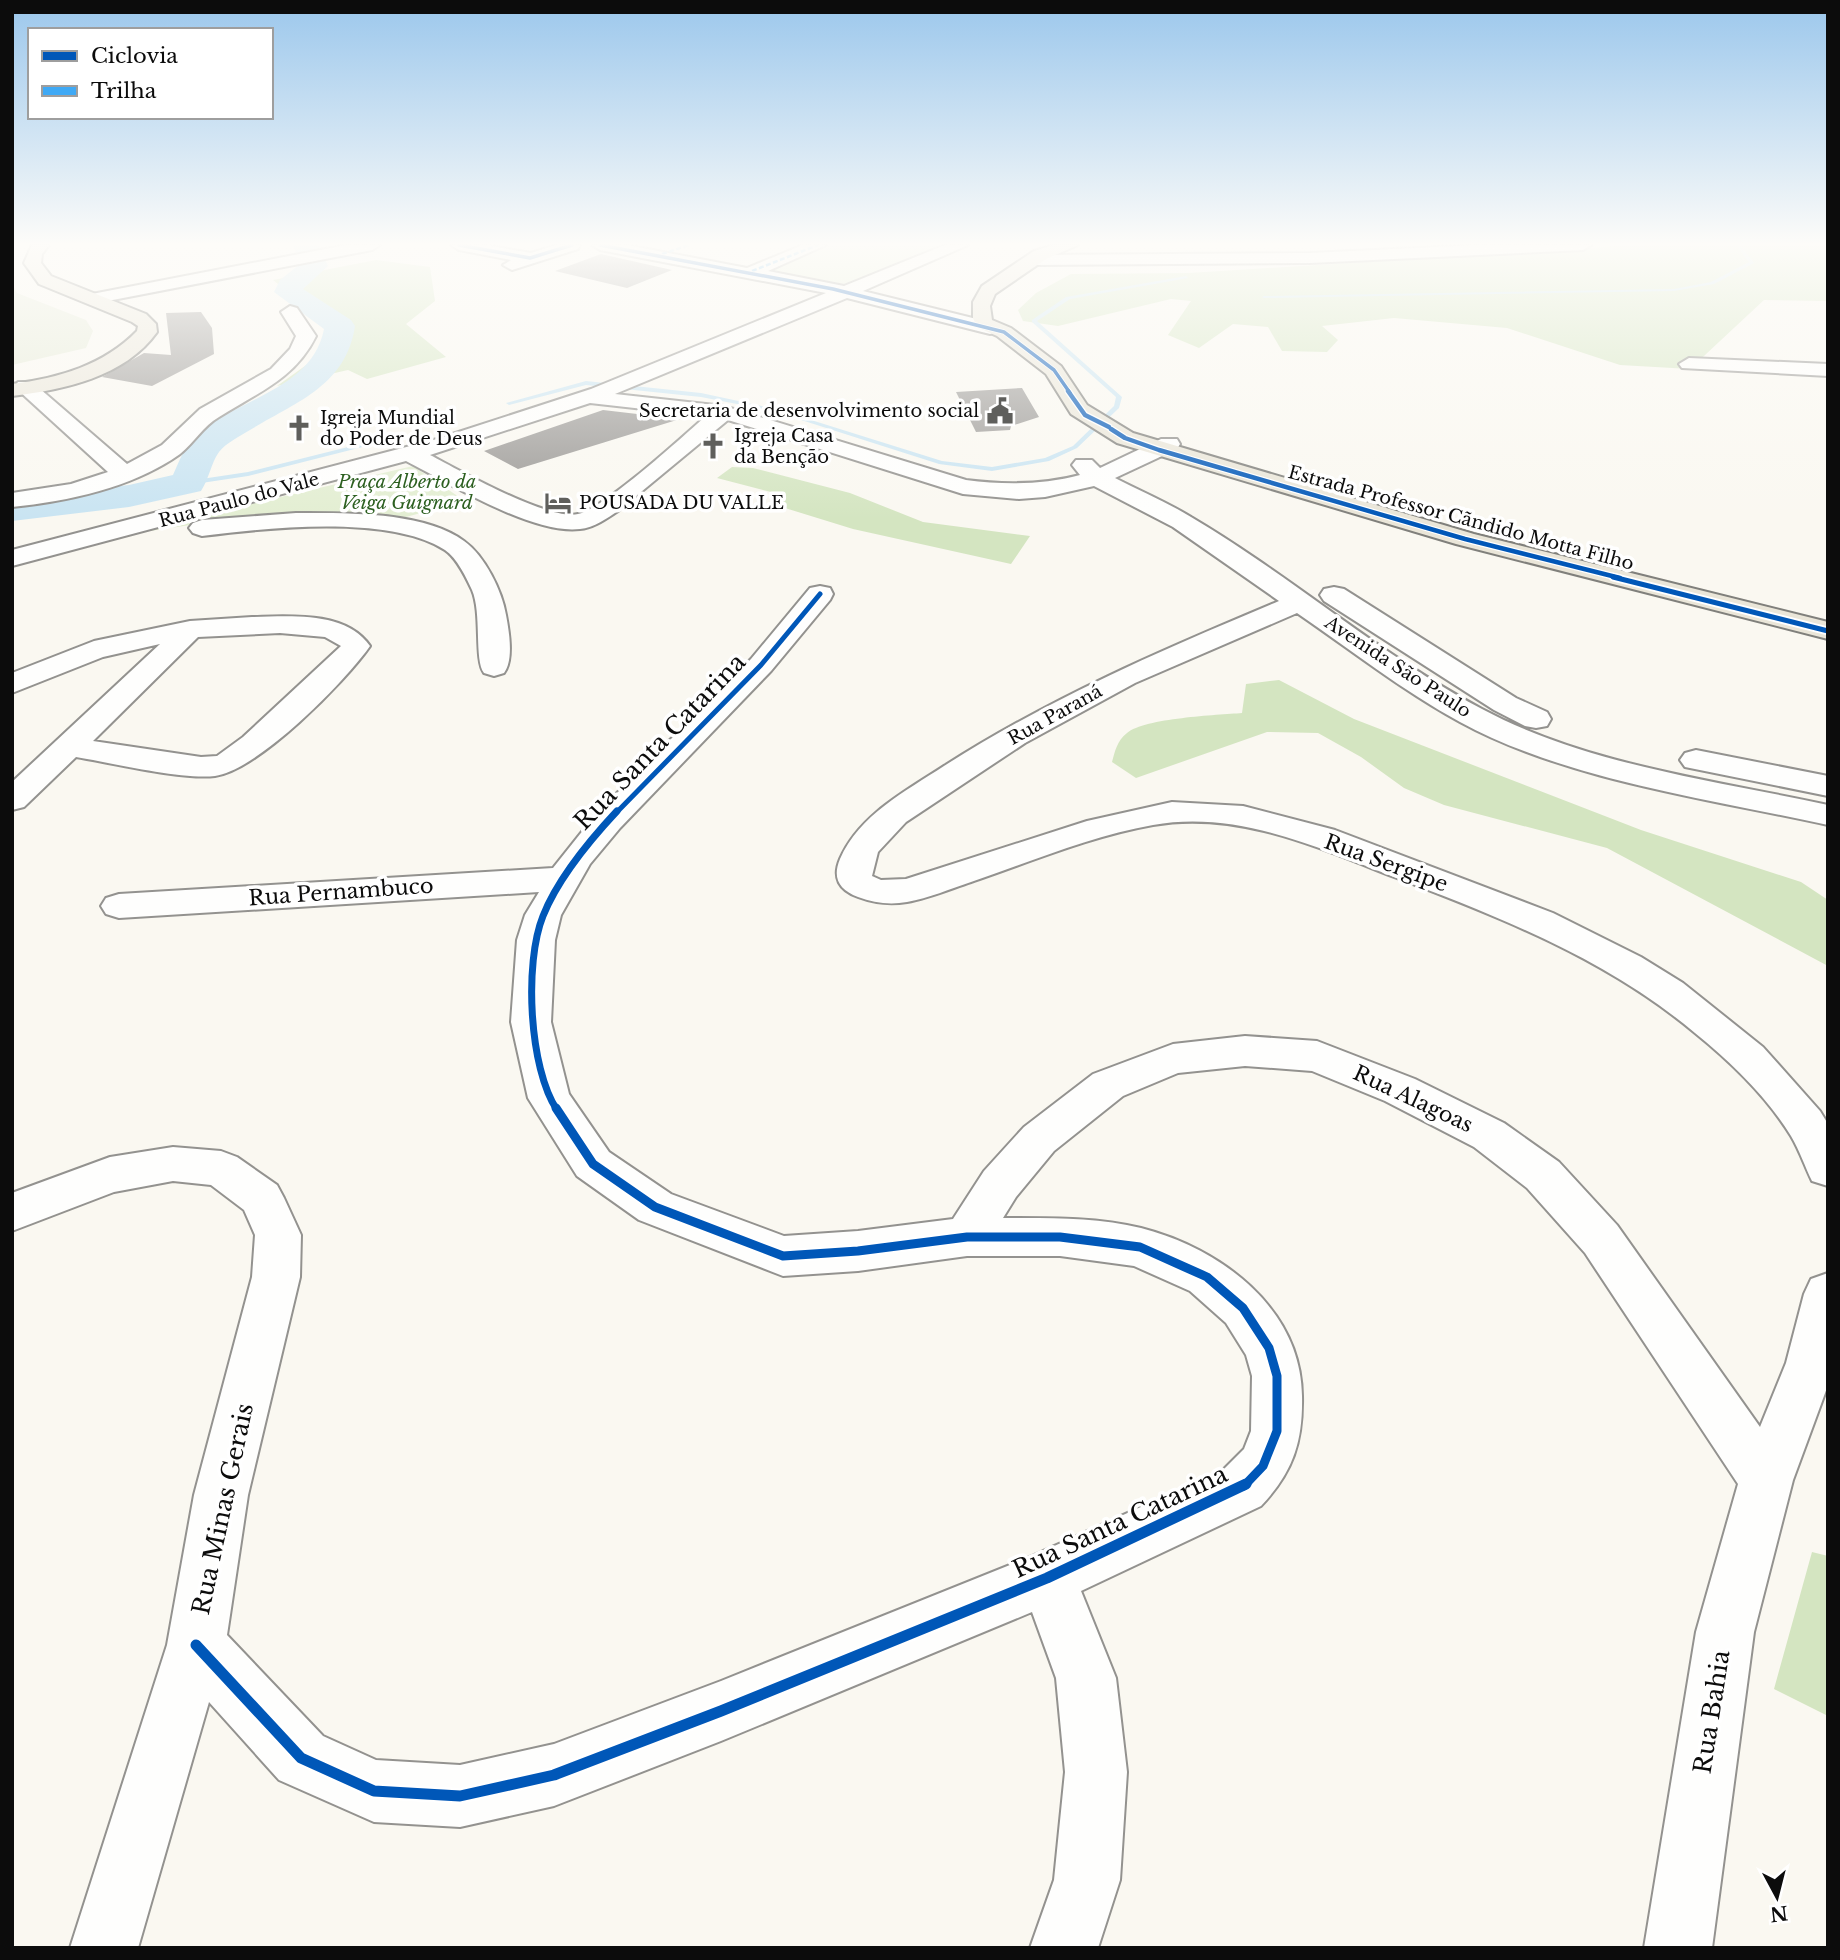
<svg xmlns="http://www.w3.org/2000/svg" width="1840" height="1960" viewBox="0 0 1840 1960" font-family="'Libre Baskerville',serif">
  <style>
    .green { fill: #e3eed2 }
    .forest { fill: #d4e5c1 }
    .cemetery { fill: #e5ead6 }
    .lines { fill: none; stroke-linecap: round; stroke-linejoin: round }
    .stream { fill: #c9e4f2; fill-rule: evenodd }
    .river { fill: #c9e4f2; fill-rule: evenodd }
    .building { fill: #9c9a97 }
    .minor-casing { stroke: #93928f; stroke-width: 4 }
    .major-casing { stroke: #80807c; stroke-width: 4 }
    .minor { fill: #fefefd; fill-rule: evenodd }
    .major { fill: #eae6d9; fill-rule: evenodd }
    .quiet { stroke: #3fa9f5; stroke-width: 2.5; stroke-dasharray: 5 2.5; stroke-linecap: butt }
    .cycleway-far5-casing { stroke: #fff; stroke-width: 5 }
    .cycleway-far4-casing { stroke: #fff; stroke-width: 7 }
    .cycleway-far3-casing { stroke: #fff; stroke-width: 9 }
    .cycleway-far2-casing { stroke: #fff; stroke-width: 11 }
    .cycleway-far1-casing { stroke: #fff; stroke-width: 13 }
    .cycleway-casing { stroke: #fff; stroke-width: 16 }
    .cycleway-far5 { stroke: #0057b8; stroke-width: 3.5 }
    .cycleway-far4 { stroke: #0057b8; stroke-width: 4.5 }
    .cycleway-far3 { stroke: #0057b8; stroke-width: 5 }
    .cycleway-far2 { stroke: #0057b8; stroke-width: 7 }
    .cycleway-far1 { stroke: #0057b8; stroke-width: 9 }
    .cycleway { stroke: #0057b8; stroke-width: 11 }
    .labels { text-anchor: middle; stroke-width: 7; stroke-linejoin: round; paint-order: stroke }
    .far-poi-label { font-size: 18px; fill: #0c0c0c; stroke: #fff; text-anchor: start }
    .far-park-label { font-size: 18px; font-style: italic; fill: #2d6021; stroke: #fff }
    .far-street-label { font-size: 18px; fill: #0c0c0c; stroke: #fff }
    .street-label { font-size: 21px; fill: #0c0c0c; stroke: #fff }
    .near-street-label { font-size: 24px; fill: #0c0c0c; stroke: #fff }
  </style>
  <rect width="100%" height="100%" fill="#faf8f1"/>
  <path class="green" d="M825,245H950L845,290L754,273Z
    M413,466L465,501L406,517L355,515L211,522L109,537Z"/>
  <path class="forest" d="M1636,245H1828V301L1764,300L1690,369L1620,365L1507,328L1394,318L1322,326L1338,340L1327,352L1282,351L1268,327L1233,324L1199,348L1168,335L1191,301L1171,299L1058,326L1023,321L1018,310L1036,293L1071,274L1189,273Z
    M376,260L430,267L435,301L406,324L446,357L367,379L348,370L277,386L323,353L335,330L273,280Z
    M732,467L753,468L850,493L923,522L1030,536L1011,564L853,529L785,508L771,492L717,478Z
    M1279,680L1354,719L1641,830L1801,882L1828,900V966L1607,848L1444,805L1404,788L1361,757L1318,733L1267,732L1136,778L1112,762C1115,751 1117,741 1127,733C1145,718 1217,715 1242,713L1246,684Z
    M1812,1552L1828,1556V1716L1774,1689Z"/>
  <path class="cemetery" d="M12,283L17,293L86,320L93,331L86,348L12,365Z"/>
  <g class="lines">
    <path class="stream" d="M1736,245H1740L1754,263L1714,284L1674,291L1264,298L1262,297L1264,296L1674,289L1711,282L1749,262Z
      M1186,276L1188,278L1070,299L1037,321L1122,397L1119,408L1077,448L1049,461L992,471L939,464L773,411L701,397L586,385L509,405L506,403L586,381L701,393L776,409L942,461L992,467L1045,458L1073,446L1114,406L1116,397L1032,322V320L1066,297Z
      M388,437L390,438V440L248,476L188,485L185,483L188,481L248,472Z"/>
    <path class="river" d="M293,245H319L328,266L303,289L351,320L355,326C346,386 296,402 250,430C240,436 226,443 219,452C211,463 209,479 201,491L129,507L12,521V497L129,485L173,475C179,462 184,447 194,437C235,398 312,391 324,329L274,292L280,280L300,264Z"/>
  </g>
  <path class="building" d="M601,254L672,270L627,288L555,271Z
    M201,312L212,328L214,354L152,386L102,377L144,353L171,355L166,313Z
    M1022,388L1039,417L1011,426L1010,430L976,432L956,392Z
    M603,410L680,419L518,469L484,451Z"/>
  <g class="lines">
    <g class="minor-casing">
      <path id="minor" d="M346,245H380L372,250L92,304L83,299L92,294Z
        M451,245H486L531,253L556,245H580L578,249L512,270L503,265L511,260L459,250Z
        M592,245H627L747,268L803,245H826L768,271L844,286L945,245H968L863,291L997,324L1000,328L997,332L990,334L847,298L615,394L724,406L966,480C1005,485 1042,485 1080,475L1072,465L1076,460H1092L1100,468L1161,439H1177L1180,444L1177,449L1115,478C1140,491 1167,502 1191,517C1291,576 1379,654 1482,709C1587,765 1713,780 1828,805V825C1710,799 1566,780 1460,722C1403,691 1351,650 1297,613L1135,683L1025,743L906,822L878,852L872,876L881,880L906,879L1087,821L1172,802L1243,806L1335,830L1553,913L1641,957L1683,983L1763,1047L1820,1111L1828,1124V1186L1812,1181C1805,1167 1800,1151 1791,1136C1767,1097 1731,1062 1695,1033C1607,959 1500,917 1394,877C1317,847 1237,810 1153,825C1091,836 1030,862 971,882C950,889 929,898 907,902C890,905 874,903 858,897C839,890 832,878 840,859C859,815 906,791 944,766C1052,697 1162,650 1279,601L1173,527L1094,486L1045,497L1019,499L963,494L728,420L618,511C607,518 594,528 580,529C533,535 449,483 406,461L12,566V550L437,439L591,389L826,293L600,250ZM590,403L706,416C681,438 605,508 578,514C548,521 459,470 430,455Z
        M1478,245H1591L1583,250L1310,263L1033,265L1024,260L1033,255L1310,253Z
        M290,306L297,308L316,336C295,379 257,393 219,417C203,426 194,443 180,454C132,488 69,501 12,507V493L71,484L108,472L18,390L15,386L18,382H32L127,464L162,445L200,409L271,369L290,349L296,336L281,312Z
        M1689,358L1828,364V376L1682,368L1679,364Z
        M296,513C344,513 423,511 464,541C485,556 502,591 506,615C509,631 514,660 504,673L494,676L484,673C474,660 482,613 472,590C466,577 457,558 445,550C389,514 266,528 202,536L193,533L189,528L193,523L202,520Z
        M820,586L830,588L833,594L830,600L771,671L620,828L590,864L561,915L555,940L551,1022L569,1094L609,1152L671,1194L784,1236L858,1231L953,1219L984,1171L1024,1127L1093,1074L1173,1044L1245,1036L1317,1041L1415,1079L1504,1123L1559,1162L1617,1225L1760,1427L1786,1363L1804,1294L1811,1279L1828,1273V1385L1793,1480L1754,1632L1712,1948H1644L1696,1632L1738,1484L1585,1253L1527,1188L1474,1147L1385,1101L1312,1071L1245,1066L1178,1073L1123,1096L1054,1151L1016,1197L1003,1218C1048,1218 1097,1217 1141,1228C1220,1248 1301,1308 1302,1396C1303,1442 1293,1472 1261,1506L1081,1591L1116,1678L1127,1772L1120,1880L1098,1948H1030L1054,1880L1065,1772L1056,1678L1032,1612L721,1741L554,1806L460,1827L374,1822L279,1780L209,1702L138,1948H70L167,1645L194,1495L252,1277L255,1235L244,1210L211,1185L173,1181L114,1192L12,1231V1193L110,1157L173,1147L221,1151L237,1157L277,1185L284,1198L301,1235L300,1277L248,1495L227,1635L323,1736L376,1760L460,1765L554,1744L721,1681L1032,1556L1223,1470L1244,1449L1251,1431L1252,1376L1246,1355L1226,1323L1190,1291L1134,1266L1060,1256H967L858,1271L783,1276L639,1220L577,1176L528,1098L511,1022L517,940L525,915L539,892L119,918L106,914L101,906L106,898L119,894L553,868L596,814L751,659L810,588Z
        M1334,587L1344,589L1516,698L1547,712L1551,719L1547,726L1536,728L1525,726L1494,710L1324,601L1320,595L1324,589Z
        M252,617C291,616 346,611 370,646C345,682 258,770 215,776C183,780 112,763 76,757L24,807L12,810V782L160,644L103,657L12,693V673L94,641L190,621ZM280,633L325,637L341,646L243,737L217,756L201,757L93,741L198,637Z
        M1696,750L1828,776V796L1685,767L1680,760L1685,753Z"/>
    </g>
    <g class="major-casing">
      <path id="major" d="M32,245H49L42,254L41,263L51,276L146,314L156,324L157,332C125,377 63,390 12,396V384C59,378 104,365 137,331L138,326L132,322L39,284L24,263Z
        M1054,245H1078L1046,259L995,294L990,306L992,320L1011,328L1061,366L1087,405L1133,433L1474,534L1828,622V639L1456,544L1117,443L1071,414L1046,374L997,336L977,327L973,318V302L982,286L1034,251Z"/>
    </g>
    <use href="#minor" class="minor"/>
    <use href="#major" class="major"/>
    <path class="quiet" d="M662,254L689,245
      M752,271L818,245"/>
    <g class="cycleway-far5-casing">
      <path id="cycleway-far5" d="M459,245L530,258L572,245
        M600,245L833,289L1004,332L1054,370L1070,393"/>
    </g>
    <g class="cycleway-far4-casing">
      <path id="cycleway-far4" d="M1068,391L1085,415L1109,427
        M1111,429L1125,438L1159,450L1465,539L1620,578"/>
    </g>
    <g class="cycleway-far3-casing">
      <path id="cycleway-far3" d="M1613,577L1828,631
        M616,813L761,665L820,594"/>
    </g>
    <g class="cycleway-far2-casing">
      <path id="cycleway-far2" d="M557,1110C529,1068 524,963 543,916C558,878 589,841 617,811"/>
    </g>
    <g class="cycleway-far1-casing">
      <path id="cycleway-far1" d="M556,1108L593,1164L655,1207L783,1256L858,1251L967,1237H1060L1140,1247L1207,1277L1243,1308L1269,1348L1277,1376V1431L1263,1466L1244,1486"/>
    </g>
    <g class="cycleway-casing">
      <path id="cycleway" d="M196,1645L301,1758L374,1791L460,1796L554,1775L721,1711L1047,1578L1246,1484"/>
    </g>
    <use href="#cycleway-far5" class="cycleway-far5"/>
    <use href="#cycleway-far4" class="cycleway-far4"/>
    <use href="#cycleway-far3" class="cycleway-far3"/>
    <use href="#cycleway-far2" class="cycleway-far2"/>
    <use href="#cycleway-far1" class="cycleway-far1"/>
    <use href="#cycleway" class="cycleway"/>
  </g>
  <linearGradient id="sky" x2="0" y2="1"><stop stop-color="#9bc7ec"/><stop offset="0.47" stop-color="#fdfcf9"/><stop offset="1" stop-color="#fdfcf9" stop-opacity="0"/></linearGradient>
  <rect width="1840" height="519" fill="url(#sky)"/>
  <defs>
    <g id="civic-bare" transform="scale(2.1)"><path d="M-.6-6.5H3V-4.5H.6V-3L4-1V1h2V6H-6V1h2V-1L-.6-3ZM-1.2 2.5V6h2.4V2.5Z" fill="#5f5f5c" stroke="#fff" stroke-width="2.5" paint-order="stroke"/></g>
    <g id="church-bare" transform="scale(2.1)"><path d="M-1.2-6h2.4v3.5h3.3v2.4h-3.3V6h-2.4V-.1h-3.3v-2.4h3.3Z" fill="#5f5f5c" stroke="#fff" stroke-width="2.5" paint-order="stroke"/></g>
    <g id="hotel-bare" transform="scale(2.1)"><path d="M-6-4.5h1.5V1H6V5H4.5V3h-9V5H-6ZM-4 0a1.8 1.8 0 1 1 3.6 0ZM.5 0V-2.5h3Q6-2.5 6 0Z" fill="#5f5f5c" stroke="#fff" stroke-width="2.5" paint-order="stroke"/></g>
  </defs>
  <g fill-rule="evenodd">
    <use href="#civic-bare" x="1000" y="411"/>
    <use href="#church-bare" x="299" y="428"/>
    <use href="#church-bare" x="713" y="446"/>
    <use href="#hotel-bare" x="558" y="503"/>
  </g>
  <g class="labels">
    <g class="far-poi-label">
      <text x="979" y="417" text-anchor="end">Secretaria de desenvolvimento social</text>
      <text x="320" y="424">Igreja Mundial<tspan x="320" dy="21">do Poder de Deus</tspan></text>
      <text x="734" y="442">Igreja Casa<tspan x="734" dy="21">da Benção</tspan></text>
      <text x="579" y="509">POUSADA DU VALLE</text>
    </g>
    <g class="far-park-label">
      <text x="407" y="488">Praça Alberto da<tspan x="407" dy="21">Veiga Guignard</tspan></text>
    </g>
    <g class="far-street-label">
      <text transform="translate(239 500) rotate(-15)" y="6">Rua Paulo do Vale</text>
      <text transform="translate(1461 518) rotate(15)" y="6">Estrada Professor Cãndido Motta Filho</text>
      <text transform="translate(1398 667) rotate(33)" y="6">Avenida São Paulo</text>
      <text transform="translate(1055 715) rotate(-29)" y="6">Rua Paraná</text>
    </g>
    <g class="street-label">
      <text transform="translate(1386 863) rotate(20)" y="7">Rua Sergipe</text>
      <text transform="translate(341 892) rotate(-4)" y="7">Rua Pernambuco</text>
      <text transform="translate(1413 1099) rotate(25)" y="7">Rua Alagoas</text>
    </g>
    <g class="near-street-label">
      <text transform="translate(660 742) rotate(-46)" y="8">Rua Santa Catarina</text>
      <text transform="translate(223 1509) rotate(-78)" y="8">Rua Minas Gerais</text>
      <text transform="translate(1120 1522) rotate(-25)" y="8">Rua Santa Catarina</text>
      <text transform="translate(1712 1712) rotate(-81)" y="8">Rua Bahia</text>
    </g>
  </g>
  <rect width="1840" height="1960" fill="none" stroke="#0c0c0c" stroke-width="28"/>
  <rect x="28" y="28" width="245" height="91" fill="#ffffff" stroke="#9e9e9e" stroke-width="2"/>
  <rect x="42" y="51" width="35" height="10" fill="#0057b8" stroke="#9e9e9e" stroke-width="2"/>
  <text x="91" y="63" font-size="21" fill="#0c0c0c">Ciclovia</text>
  <rect x="42" y="86" width="35" height="10" fill="#3fa9f5" stroke="#9e9e9e" stroke-width="2"/>
  <text x="91" y="98" font-size="21" fill="#0c0c0c">Trilha</text>
  <g transform="translate(1777 1897) rotate(173)" stroke="#ffffff" stroke-width="5" paint-order="stroke">
  <path d="M0-5L12 26L0 18L-12 26Z" fill="#0c0c0c"/>
  <text y="-10" font-size="19" font-weight="bold" text-anchor="middle" fill="#0c0c0c">N</text>
  </g>
</svg>
